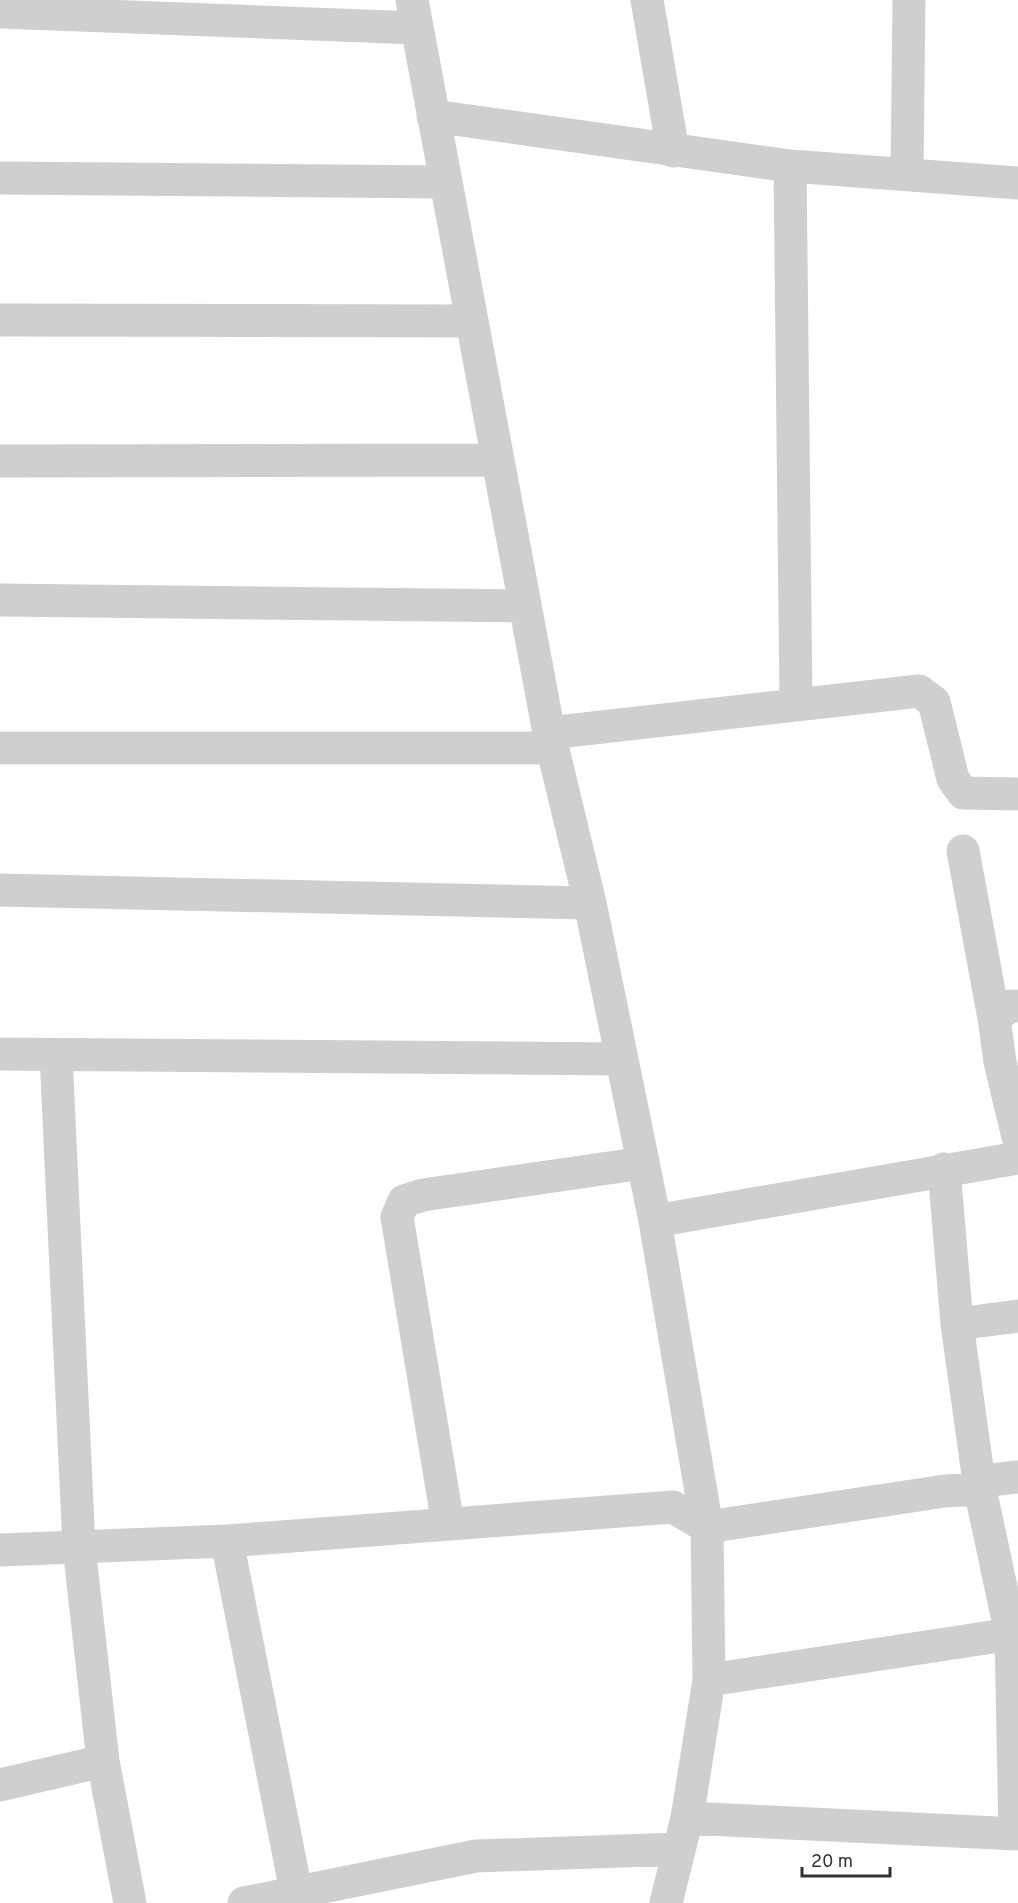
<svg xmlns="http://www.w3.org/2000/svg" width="1018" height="1903" viewBox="0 0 1018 1903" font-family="Overpass,sans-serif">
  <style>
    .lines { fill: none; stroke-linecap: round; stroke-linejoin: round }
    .minor { stroke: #cfcfcf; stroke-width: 33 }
  </style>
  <rect width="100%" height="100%" fill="#fff"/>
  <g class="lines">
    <path class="minor" d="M412,0L549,733L590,903L655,1221L707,1527L709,1680L687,1818L666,1903
      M647,0L673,151
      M0,12L417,28
      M433,116L790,166L1018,183
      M790,166L796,704
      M907,174L909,0
      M0,178L445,182
      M0,320L471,321
      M0,461L497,460
      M0,600L525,606
      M549,733L919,691L934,702L953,779L963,793L1018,794
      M0,748H552
      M963,851L994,1018
      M0,890L590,903
      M1018,1006H1010L994,1018L1000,1062L1018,1137
      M0,1054L622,1059
      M56,1055L79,1547L103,1761L130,1903
      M944,1169L957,1324L980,1489L1011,1634L1015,1834
      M655,1221L1018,1158
      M957,1324L1018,1316
      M981,1481L1018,1477
      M448,1524L397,1217L404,1201L423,1195L643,1163
      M227,1541L296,1891
      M0,1550L227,1541L673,1507L707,1527L945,1491L980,1489
      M709,1680L1018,1633
      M0,1785L103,1761
      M687,1818L1018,1834
      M244,1903L476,1856L679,1849"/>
  </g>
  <path d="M802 1867v9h88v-9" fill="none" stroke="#323232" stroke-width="3"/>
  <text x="811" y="1867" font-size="18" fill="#323232" stroke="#ffffff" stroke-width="4.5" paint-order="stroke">20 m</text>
</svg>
